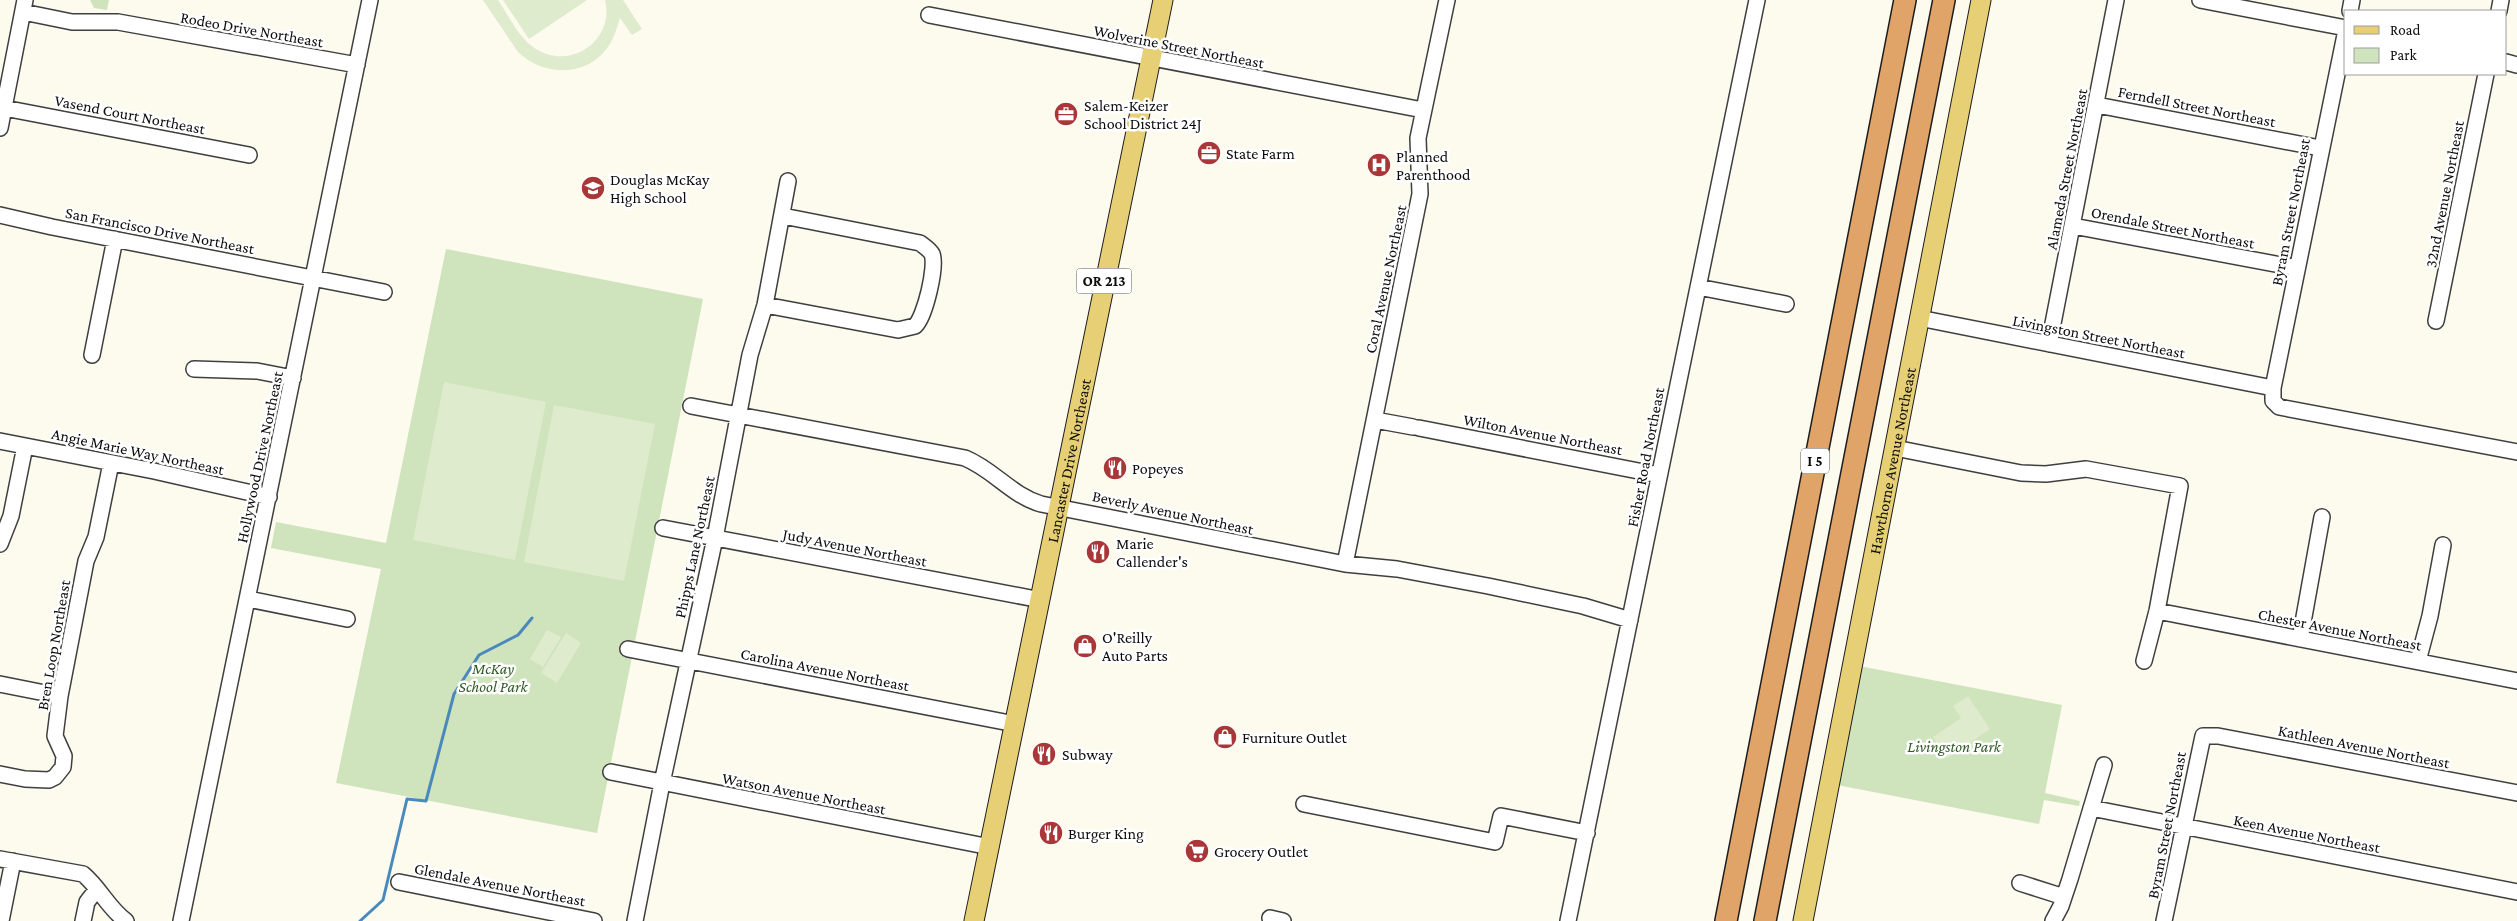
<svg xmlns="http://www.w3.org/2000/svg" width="2517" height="921" viewBox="0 0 2517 921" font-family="'Crimson Pro',serif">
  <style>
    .green { fill: #cfe3bc }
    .pitch { fill: #dfebcd }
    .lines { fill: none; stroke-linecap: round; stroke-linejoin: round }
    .stream { stroke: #4a89bb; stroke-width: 3 }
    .minor-casing { stroke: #3f3f3f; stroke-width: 18 }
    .major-casing { stroke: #1d1d1d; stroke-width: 21 }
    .highway-casing { stroke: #1d1d1d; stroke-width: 24 }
    .minor { stroke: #fff; stroke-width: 15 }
    .major { stroke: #e6cf75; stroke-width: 19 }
    .highway { stroke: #e1a468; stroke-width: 21 }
    .labels { text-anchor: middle; stroke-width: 5; stroke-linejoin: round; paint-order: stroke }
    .shield { fill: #fff; stroke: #555; stroke-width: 1 }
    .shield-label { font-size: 15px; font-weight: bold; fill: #0c0c0c }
    .street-label { font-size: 16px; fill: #0c0c0c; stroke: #fff }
    .poi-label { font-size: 16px; fill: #0c0c0c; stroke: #fff; text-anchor: start }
    .park-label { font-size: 16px; font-style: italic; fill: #2f5b26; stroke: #fff }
  </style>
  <rect width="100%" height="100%" fill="#fdfaee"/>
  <path class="green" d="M90,0H109L107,10L94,8Z
    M446,249L703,299L597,833L336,783L381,569L271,548L276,522L386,543Z
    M1859,666L2062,705L2045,793L2080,801L2079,806L2044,800L2039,824L1837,785Z"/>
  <path class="pitch" d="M483,0H498C509,16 519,39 536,49C571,71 615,40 605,0H623L642,29L632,35L620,18C616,31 612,44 603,53C580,78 540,74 518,52Z
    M503,0H587L529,39Z
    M444,382L546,402L515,560L413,540Z
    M554,405L655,424L624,581L524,562Z
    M547,630L561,637L543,667L530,659Z
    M566,633L581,643L557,683L541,673Z
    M1968,696L1990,729L1947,758L1933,737L1961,718L1953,706Z"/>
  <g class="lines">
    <path class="stream" d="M360,921L383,900L407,799L426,801L454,694L479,655L518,635L532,618"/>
    <g class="minor-casing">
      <path id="minor" d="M2200,0L2346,28
        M2350,11L2352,0
        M2499,11L2501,0
        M23,12L72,22H118L357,65
        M929,15L1423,110
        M2346,30L2273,388V401L2279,407L2517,452
        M2506,62L2517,65
        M2097,105L2320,148
        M4,108L249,155
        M0,128L25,0
        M0,215L52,227L384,292
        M2073,226L2297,268
        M1698,287L1786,304
        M765,305L898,330L915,326C925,317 937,266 932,254C929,249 925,247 920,243L783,216
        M1919,318L2273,388
        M2436,321L2486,74
        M2049,344L2116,0
        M92,355L115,239
        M194,369L257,371L293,378
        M691,406L965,458C994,470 1011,495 1041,504L1345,564L1397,569L1488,586L1583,606L1630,620
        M1375,420L1413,427
        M1419,428L1659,475
        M0,441L154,471L269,497
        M1895,448L2021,473L2046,474L2086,469L2180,486L2157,611L2144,661
        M663,528L1041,600
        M0,544L11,516L25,446
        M1345,564L1420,194L1418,138L1447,0
        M248,599L347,619
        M2157,611L2517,681
        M2300,639L2322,517
        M628,649L1015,724
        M2418,661L2430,616L2443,545
        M0,684L60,696
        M611,772L990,847
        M0,774L25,779L49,780L55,777L63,767L64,756L55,736L60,696L86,561L96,537L111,463
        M1304,804L1495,842L1501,816L1587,833
        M2091,808L2517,892
        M0,859L83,874C100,888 108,908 126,921
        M399,882L594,921
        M2020,883L2064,897
        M1270,918L1283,921
        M1,921L13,861
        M83,921L87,902L97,889
        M181,921L370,0
        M635,921L662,783L715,538L750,355L765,305L788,181
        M1568,921L1757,0
        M2053,921L2061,906L2070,879L2104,765
        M2164,921L2203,736H2218L2517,793"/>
    </g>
    <g class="major-casing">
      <g id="major">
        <path id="s1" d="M974,921L1163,0"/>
        <path id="s2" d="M1803,921L1981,0"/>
      </g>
    </g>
    <g class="highway-casing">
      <path id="highway" d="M1726,921L1905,0
        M1765,921L1944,0"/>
    </g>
    <use href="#minor" class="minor"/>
    <use href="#major" class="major"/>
    <use href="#highway" class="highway"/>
  </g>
  <defs>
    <g id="office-disc" transform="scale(1.25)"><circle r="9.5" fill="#aa3738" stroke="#fff"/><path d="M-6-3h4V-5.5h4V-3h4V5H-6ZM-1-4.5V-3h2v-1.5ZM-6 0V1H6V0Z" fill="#fff"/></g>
    <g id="hospital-disc" transform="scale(1.25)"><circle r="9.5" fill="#aa3738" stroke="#fff"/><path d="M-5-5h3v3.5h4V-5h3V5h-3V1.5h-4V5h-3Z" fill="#fff"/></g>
    <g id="school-disc" transform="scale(1.25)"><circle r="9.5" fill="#aa3738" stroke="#fff"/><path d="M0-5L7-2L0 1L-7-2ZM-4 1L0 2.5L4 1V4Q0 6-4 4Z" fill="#fff"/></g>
    <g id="restaurant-disc" transform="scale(1.25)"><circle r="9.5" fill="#aa3738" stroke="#fff"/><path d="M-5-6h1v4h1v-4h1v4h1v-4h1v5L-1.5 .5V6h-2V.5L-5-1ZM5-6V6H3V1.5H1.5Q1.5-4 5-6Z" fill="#fff"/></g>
    <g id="shop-disc" transform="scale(1.25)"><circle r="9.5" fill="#aa3738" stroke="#fff"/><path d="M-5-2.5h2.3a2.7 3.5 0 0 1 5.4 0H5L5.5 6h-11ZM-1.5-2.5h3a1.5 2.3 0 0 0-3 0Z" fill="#fff"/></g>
    <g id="supermarket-disc" transform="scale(1.25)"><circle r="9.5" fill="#aa3738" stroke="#fff"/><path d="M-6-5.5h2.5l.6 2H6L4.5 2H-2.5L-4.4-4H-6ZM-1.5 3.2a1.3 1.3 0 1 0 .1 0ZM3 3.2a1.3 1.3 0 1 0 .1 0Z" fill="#fff"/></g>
  </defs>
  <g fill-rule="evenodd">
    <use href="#office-disc" x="1066" y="114"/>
    <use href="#office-disc" x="1209" y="153"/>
    <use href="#hospital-disc" x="1379" y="165"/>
    <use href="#school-disc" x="593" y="188"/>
    <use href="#restaurant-disc" x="1115" y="468"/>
    <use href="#restaurant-disc" x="1098" y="552"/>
    <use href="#shop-disc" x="1085" y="646"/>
    <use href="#shop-disc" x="1225" y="737"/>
    <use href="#restaurant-disc" x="1044" y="754"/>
    <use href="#restaurant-disc" x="1051" y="833"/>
    <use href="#supermarket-disc" x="1197" y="851"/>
  </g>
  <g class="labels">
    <g class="shield">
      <rect x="1076.5" y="268.5" width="55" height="25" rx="4"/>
      <rect x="1801" y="448.5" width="28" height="25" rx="4"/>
    </g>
    <g class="shield-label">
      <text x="1104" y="286">OR 213</text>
      <text x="1815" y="466">I 5</text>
    </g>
    <g class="street-label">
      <text transform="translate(252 29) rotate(10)" y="6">Rodeo Drive Northeast</text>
      <text transform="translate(1179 46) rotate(11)" y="6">Wolverine Street Northeast</text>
      <text transform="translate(2197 106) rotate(11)" y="6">Ferndell Street Northeast</text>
      <text transform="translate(130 114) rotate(11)" y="6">Vasend Court Northeast</text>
      <text transform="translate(2066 169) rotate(-79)" y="6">Alameda Street Northeast</text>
      <text transform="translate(2444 194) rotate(-79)" y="6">32nd Avenue Northeast</text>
      <text transform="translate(2290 212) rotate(-79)" y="6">Byram Street Northeast</text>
      <text transform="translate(2173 227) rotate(11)" y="6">Orendale Street Northeast</text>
      <text transform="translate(160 230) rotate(11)" y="6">San Francisco Drive Northeast</text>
      <text transform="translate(1385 279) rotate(-78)" y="6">Coral Avenue Northeast</text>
      <text transform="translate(2099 336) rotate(11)" y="6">Livingston Street Northeast</text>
      <text transform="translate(1543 434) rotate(11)" y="6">Wilton Avenue Northeast</text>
      <text transform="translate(138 451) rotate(12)" y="6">Angie Marie Way Northeast</text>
      <text transform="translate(259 457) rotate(-78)" y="6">Hollywood Drive Northeast</text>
      <text transform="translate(1645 457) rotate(-79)" y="6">Fisher Road Northeast</text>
      <text dy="6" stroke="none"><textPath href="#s1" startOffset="470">Lancaster Drive Northeast</textPath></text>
      <text dy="6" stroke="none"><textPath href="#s2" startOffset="469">Hawthorne Avenue Northeast</textPath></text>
      <text transform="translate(1173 512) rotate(12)" y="6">Beverly Avenue Northeast</text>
      <text transform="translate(694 547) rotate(-78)" y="6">Phipps Lane Northeast</text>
      <text transform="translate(855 547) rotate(11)" y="6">Judy Avenue Northeast</text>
      <text transform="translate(2340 629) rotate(11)" y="6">Chester Avenue Northeast</text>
      <text transform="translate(53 645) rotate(-80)" y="6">Bren Loop Northeast</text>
      <text transform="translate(825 669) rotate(11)" y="6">Carolina Avenue Northeast</text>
      <text transform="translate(2364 746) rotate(11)" y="6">Kathleen Avenue Northeast</text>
      <text transform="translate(804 793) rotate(11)" y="6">Watson Avenue Northeast</text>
      <text transform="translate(2166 825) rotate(-79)" y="6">Byram Street Northeast</text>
      <text transform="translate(2307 833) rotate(11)" y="6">Keen Avenue Northeast</text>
      <text transform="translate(500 884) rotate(11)" y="6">Glendale Avenue Northeast</text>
    </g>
    <g class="poi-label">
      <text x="1084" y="111">Salem-Keizer<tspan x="1084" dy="18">School District 24J</tspan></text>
      <text x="1226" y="159">State Farm</text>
      <text x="1396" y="162">Planned<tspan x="1396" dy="18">Parenthood</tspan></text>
      <text x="610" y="185">Douglas McKay<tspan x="610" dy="18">High School</tspan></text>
      <text x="1132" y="474">Popeyes</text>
      <text x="1116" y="549">Marie<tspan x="1116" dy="18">Callender's</tspan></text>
      <text x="1102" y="643">O'Reilly<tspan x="1102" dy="18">Auto Parts</tspan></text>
      <text x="1242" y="743">Furniture Outlet</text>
      <text x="1062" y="760">Subway</text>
      <text x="1068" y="839">Burger King</text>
      <text x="1214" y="857">Grocery Outlet</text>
    </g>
    <g class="park-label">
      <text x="493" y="674">McKay<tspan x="493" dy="18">School Park</tspan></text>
      <text x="1954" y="752">Livingston Park</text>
    </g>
  </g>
  <rect x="2344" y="10" width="162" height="65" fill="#ffffff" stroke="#9e9e9e"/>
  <rect x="2354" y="26" width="25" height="8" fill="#e6cf75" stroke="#9e9e9e"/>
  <text x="2390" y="35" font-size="15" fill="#0c0c0c">Road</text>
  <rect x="2354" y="48" width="25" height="15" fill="#cfe3bc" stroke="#9e9e9e"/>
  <text x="2390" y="60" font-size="15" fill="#0c0c0c">Park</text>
</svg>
